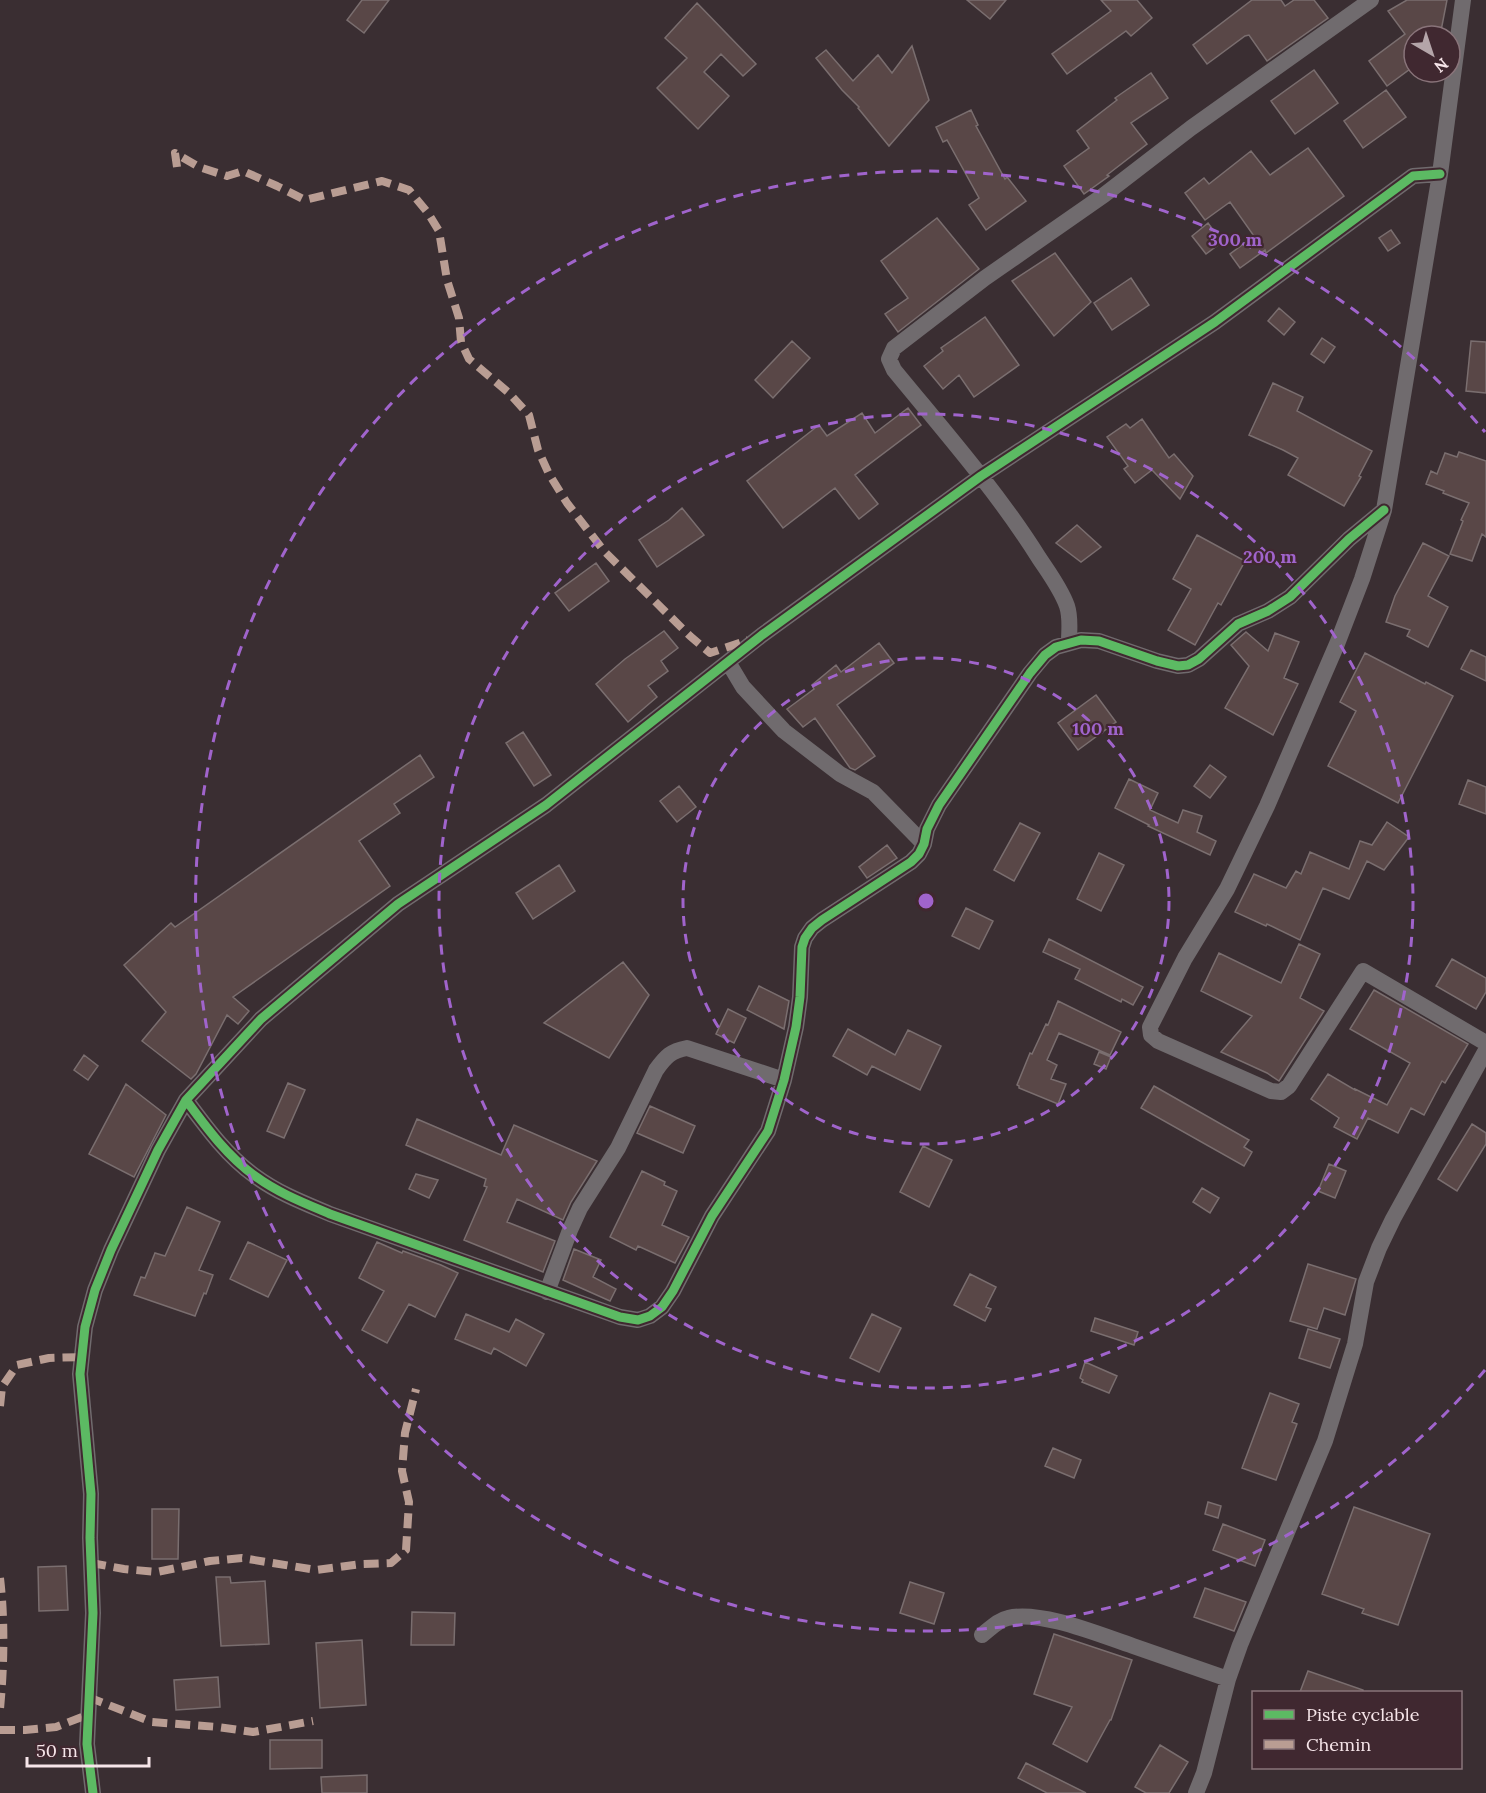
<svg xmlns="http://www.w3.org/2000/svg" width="1486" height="1793" viewBox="0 0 1486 1793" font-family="Lora,serif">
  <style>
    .building { fill: #594747; stroke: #7a6e6f; stroke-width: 1.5 }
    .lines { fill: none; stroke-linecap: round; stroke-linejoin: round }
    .minor { stroke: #706b6e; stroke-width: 16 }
    .quiet { stroke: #b99d93; stroke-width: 8; stroke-dasharray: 15 8; stroke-linecap: butt }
    .cycleway-casing { stroke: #402830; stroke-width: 13 }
    .cycleway { stroke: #5cba63; stroke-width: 9 }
    .ring { fill: none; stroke: #a064cc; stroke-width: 3; stroke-dasharray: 10 8 }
    .centre { fill: #a064cc; stroke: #402830; stroke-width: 3 }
    .ring-label { font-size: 18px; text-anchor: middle; font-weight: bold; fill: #a064cc; stroke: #402830; stroke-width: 4.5; stroke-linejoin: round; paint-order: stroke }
  </style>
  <rect width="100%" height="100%" fill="#3a2e32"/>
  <path class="building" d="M362,0H389L364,33L347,20Z
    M967,0H1006L990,19Z
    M1101,0H1137L1152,18L1131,36L1126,31L1067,74L1052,54L1111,11Z
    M1252,0H1281L1285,6L1294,0H1314L1328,18L1267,61L1249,35L1245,36L1207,64L1193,45Z
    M1407,0H1447L1440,36H1414V66L1387,86L1369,61L1405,34L1388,11Z
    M697,3L756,64L743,76L721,54L704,72L729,96L698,129L657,88L687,58L665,38Z
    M912,46L929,100L889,146L858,108L859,107L842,90L816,58L826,50L853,81L878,55L892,73Z
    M1314,70L1338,103L1295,134L1271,101Z
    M1151,73L1168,98L1131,123L1147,144L1107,175L1109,176L1084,194L1064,166L1089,148L1077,131L1117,100L1115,98Z
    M1386,90L1406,117L1363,148L1344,121Z
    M971,110L978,125L976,126L1005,179L1007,177L1026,201L986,230L969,205L979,198L947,140L943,142L936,127Z
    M1308,148L1344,196L1266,253L1265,250L1240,268L1230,254L1254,236L1230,202L1205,220L1185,193L1204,178L1209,184L1251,151L1270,175Z
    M937,218L979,269L898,332L885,314L908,298L881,261Z
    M1208,223L1222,242L1206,254L1192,236Z
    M1391,230L1400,243L1388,251L1379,238Z
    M1055,253L1091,302L1054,336L1012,281Z
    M1131,278L1149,305L1112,330L1094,303Z
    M1279,308L1295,322L1284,335L1268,321Z
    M985,317L1019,365L974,397L959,375L943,389L924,366L943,351L941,348Z
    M1322,338L1335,347L1324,363L1311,354Z
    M792,341L810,358L773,398L755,380Z
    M1471,341L1486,342V393L1466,391Z
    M1273,383L1303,397L1297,411L1372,451L1359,476L1361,477L1344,506L1288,475L1298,458L1283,450L1249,435Z
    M908,408L921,425L855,475L878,504L859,519L835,488L783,528L747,481L819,425L827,436L862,413L875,433Z
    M1142,419L1169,458L1174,454L1193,476L1180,499L1152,470L1135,483L1124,469L1128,466L1107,437L1126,424L1130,428Z
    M1459,452L1486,461V537L1482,534L1472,561L1450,554L1463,521L1461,520L1469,503L1443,493L1444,491L1426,484L1431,471L1437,474L1445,453L1457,457Z
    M682,508L704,535L657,567L639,540L669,520Z
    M1077,525L1101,547L1081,562L1056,543Z
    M1197,535L1245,561L1221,605L1218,603L1195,645L1168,630L1191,589L1173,579Z
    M1423,543L1449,556L1428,596L1448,607L1428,647L1407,636L1410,630L1386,622L1395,596Z
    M596,563L609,581L569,611L555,593Z
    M664,631L678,648L661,661L668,671L648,686L657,697L628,722L596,684L625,659Z
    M1246,632L1268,651L1275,633L1299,642L1284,678L1298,684L1273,735L1225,708L1249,666L1231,645Z
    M879,643L894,663L837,705L875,756L855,770L850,768L815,718L803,727L787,709L814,689L812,685L836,665L841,672Z
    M1471,650L1486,657V681L1461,669Z
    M1365,653L1425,684L1426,682L1453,696L1398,803L1328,766L1356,711L1340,702Z
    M1096,695L1116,722L1078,750L1058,723Z
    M523,732L551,775L534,786L506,743Z
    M420,755L434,777L394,804L400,813L359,841L390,886L233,997L249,1011L238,1024L227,1015L196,1074L191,1079L142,1041L166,1012L124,965L171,923L175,927Z
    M1210,765L1226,777L1210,798L1194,786Z
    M1129,779L1158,793L1150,810L1178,823L1183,810L1202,816L1197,832L1216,841L1210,855L1148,826L1149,825L1115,808Z
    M1468,780L1486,787V814L1459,804Z
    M679,786L696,807L677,822L660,801Z
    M1387,822L1409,837L1384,870L1367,861L1349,899L1323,888L1300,940L1267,924L1266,926L1235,912L1254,874L1286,888L1296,871L1301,874L1310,852L1349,869L1360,841L1372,845Z
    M1020,823L1040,833L1014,881L994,870Z
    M887,845L897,858L867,878L859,867Z
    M1099,853L1124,865L1101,911L1077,899Z
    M559,865L575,891L533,919L516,893Z
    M966,908L993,921L979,949L952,936Z
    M1049,939L1143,987L1133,1005L1122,999L1121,1002L1075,979L1080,969L1043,952Z
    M1299,944L1320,954L1300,998L1324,1011L1279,1081L1267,1073L1221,1052L1252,1016L1201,991L1219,953L1281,983Z
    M1452,959L1486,978V992L1476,1009L1436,986Z
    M623,962L649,995L609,1058L544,1023Z
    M759,986L789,1001L784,1029L747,1010Z
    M1374,990L1468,1044L1445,1083L1442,1081L1424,1115L1411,1108L1398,1133L1368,1118L1357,1139L1334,1127L1339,1118L1311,1099L1328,1074L1355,1090V1089L1387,1105L1410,1063L1350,1029Z
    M1058,1001L1121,1032L1110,1055L1059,1033L1047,1060L1057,1065L1051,1079L1066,1084L1058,1104L1019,1088V1086L1017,1085L1030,1053L1032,1054L1046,1024L1048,1025Z
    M728,1009L746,1018L734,1043L716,1034Z
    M848,1029L895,1055L908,1030L941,1046L920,1090L872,1066L867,1075L833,1056Z
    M1099,1052L1111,1057L1106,1069L1094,1064Z
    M84,1055L98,1066L88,1080L74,1070Z
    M288,1083L305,1090L284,1138L267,1131Z
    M126,1084L166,1115L134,1177L89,1154Z
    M1154,1086L1249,1140L1244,1147L1252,1152L1244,1166L1141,1108Z
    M650,1106L695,1126L683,1153L637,1133Z
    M417,1119L501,1155L514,1125L597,1161L571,1202L563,1220L517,1199L507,1222L555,1241L543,1272L464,1240L487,1187L484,1186L486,1179L406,1145Z
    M1472,1124L1486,1133V1144L1457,1191L1438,1179Z
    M923,1146L952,1160L929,1207L900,1192Z
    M1329,1164L1346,1171L1335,1198L1318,1191Z
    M642,1171L665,1182L664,1185L677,1191L662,1225L689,1237L675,1263L638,1246L636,1250L610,1237Z
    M416,1174L438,1180L429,1198L409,1189Z
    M1202,1188L1219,1198L1210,1213L1193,1202Z
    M187,1207L220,1222L199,1270L213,1275L206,1294L204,1293L195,1316L134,1295L141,1277L145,1278L155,1253L165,1256Z
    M248,1242L287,1260L268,1297L230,1279Z
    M377,1242L402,1253L403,1251L441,1265L458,1273L435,1317L409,1304L387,1343L362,1330L384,1291L359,1278Z
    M574,1249L601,1260L593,1277L616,1289L610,1301L563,1280Z
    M1308,1264L1356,1279L1345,1315L1324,1308L1317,1329L1290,1321Z
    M970,1274L996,1287L986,1307L991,1309L985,1321L954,1305Z
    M466,1314L509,1332L516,1319L544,1334L526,1366L494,1348L491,1354L455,1339Z
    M872,1314L901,1328L879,1372L850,1358Z
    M1095,1318L1138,1332L1134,1345L1091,1331Z
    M1308,1329L1340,1339L1330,1368L1299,1358Z
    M1085,1362L1117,1376L1109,1393L1082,1382L1083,1380L1080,1378Z
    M1270,1393L1299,1404L1292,1422L1297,1424L1276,1480L1242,1468Z
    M1053,1448L1081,1460L1074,1478L1045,1466Z
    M1208,1502L1221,1506L1218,1518L1205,1514Z
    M1354,1507L1430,1534L1398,1625L1362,1613L1364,1609L1322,1594Z
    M152,1509H179L178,1559H152Z
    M1223,1524L1265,1540L1255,1566L1213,1550Z
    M66,1566L68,1610L39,1611L38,1567Z
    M216,1577H230L231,1583L265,1581L269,1644L221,1646Z
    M910,1582L944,1593L934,1624L900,1613Z
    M1205,1588L1246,1602L1234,1631L1194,1617Z
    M412,1612L455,1613L454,1645H411Z
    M1054,1634L1132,1660L1111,1720H1110L1087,1762L1053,1744L1072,1707L1034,1694Z
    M362,1640L366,1705L320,1708L316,1643Z
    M1308,1671L1363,1690V1692H1300Z
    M218,1677L220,1707L176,1710L174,1680Z
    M270,1740H322V1768L270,1769Z
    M1160,1745L1188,1762L1169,1793H1146L1135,1787Z
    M1026,1763L1086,1793H1047L1018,1778Z
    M367,1775V1793H322L321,1777Z"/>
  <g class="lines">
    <path class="minor" d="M1463,0L1440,174L1384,510L1362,579L1337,644L1267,806L1227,889L1185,958L1150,1027L1151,1035L1158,1041L1271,1091L1281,1092L1289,1086L1363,971L1486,1043
      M1069,642C1069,630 1071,618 1067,606C1061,589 1049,573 1039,558C997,491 944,431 894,370L889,359L894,348L985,278L1104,195L1191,128L1371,0
      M728,662L743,687L784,731L840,774L873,792L924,844
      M186,1100C206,1127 227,1156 255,1176C278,1193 304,1203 330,1214L620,1317L638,1320L650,1316L662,1307L673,1291L712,1216L768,1131L784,1080L796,1027L800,997L802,947L805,938L812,928L822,920L911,862L919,854L924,844L927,829L939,805L1030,673L1045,655L1056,647L1081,640L1099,641L1157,661L1178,666L1188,665L1199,659L1238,624L1268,611L1290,597L1349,539L1384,510
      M547,1292L570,1230L580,1208L618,1148L656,1070C666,1056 671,1051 687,1048L784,1080
      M982,1635C990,1629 998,1620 1008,1618C1041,1610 1100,1635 1133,1646C1164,1657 1196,1668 1228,1679
      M93,1793L87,1744L93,1613L90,1538L91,1494L80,1374L85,1327L95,1290L111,1250L158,1150L186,1100L261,1019L398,904L546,805L762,635L981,476L1215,322L1413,176L1440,174
      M1196,1793L1204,1773L1228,1679L1240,1645L1325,1441L1355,1344L1366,1282L1379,1248L1393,1219L1486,1050"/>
    <path class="quiet" d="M177,167L175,153L199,167L227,176L243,171L277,186L305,200L382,181L409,190L428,213L439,231L447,280L459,318L461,342L469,359L509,393L529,415L538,450L549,474L567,503L604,551L690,636L710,653L748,640
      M0,1406L2,1387L17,1365L49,1358L82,1357
      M91,1563L124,1569L157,1572L210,1561L242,1558L316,1570L362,1564L391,1563L406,1550L409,1502L402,1471L405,1433L416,1389
      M0,1578C5,1621 4,1666 0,1709
      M88,1697L152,1722L218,1727L253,1732L313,1721
      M0,1730H25L56,1727L87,1715"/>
    <g class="cycleway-casing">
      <path id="cycleway" d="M186,1100C206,1127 227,1156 255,1176C278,1193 304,1203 330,1214L620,1317L638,1320L650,1316L662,1307L673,1291L712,1216L768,1131L784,1080L796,1027L800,997L802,947L805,938L812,928L822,920L911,862L919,854L924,844L927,829L939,805L1030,673L1045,655L1056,647L1081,640L1099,641L1157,661L1178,666L1188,665L1199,659L1238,624L1268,611L1290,597L1349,539L1384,510
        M93,1793L87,1744L93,1613L90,1538L91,1494L80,1374L85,1327L95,1290L111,1250L158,1150L186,1100L261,1019L398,904L546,805L762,635L981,476L1215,322L1413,176L1440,174"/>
    </g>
    <use href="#cycleway" class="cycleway"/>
  </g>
  <g class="ring">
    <circle cx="926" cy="901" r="243"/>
    <circle cx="926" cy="901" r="487"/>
    <path d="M1485 1370A730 730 0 1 1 1485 432"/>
  </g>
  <circle cx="926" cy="901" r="9" class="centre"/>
  <g class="ring-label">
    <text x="1235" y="246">300 m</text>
    <text x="1270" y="563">200 m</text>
    <text x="1098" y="735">100 m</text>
  </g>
  <rect x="1252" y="1691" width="210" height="78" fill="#402830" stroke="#89747a" stroke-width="1.5"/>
  <rect x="1264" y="1710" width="30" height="9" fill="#5cba63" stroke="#89747a" stroke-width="1.5"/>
  <text x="1306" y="1721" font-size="18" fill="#f6e5e9">Piste cyclable</text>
  <rect x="1264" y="1740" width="30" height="9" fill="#b99d93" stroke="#89747a" stroke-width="1.5"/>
  <text x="1306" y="1751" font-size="18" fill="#f6e5e9">Chemin</text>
  <g transform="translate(1432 54) rotate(141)"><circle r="28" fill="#402830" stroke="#89747a" stroke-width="1.5"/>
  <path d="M0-4.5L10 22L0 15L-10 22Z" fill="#b4a5a9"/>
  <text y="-9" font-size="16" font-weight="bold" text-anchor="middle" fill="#f6e5e9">N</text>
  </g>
  <path d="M27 1757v9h122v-9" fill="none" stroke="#f6e5e9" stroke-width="3"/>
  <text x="36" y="1757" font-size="18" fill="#f6e5e9" stroke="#402830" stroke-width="4.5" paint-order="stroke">50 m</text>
</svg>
